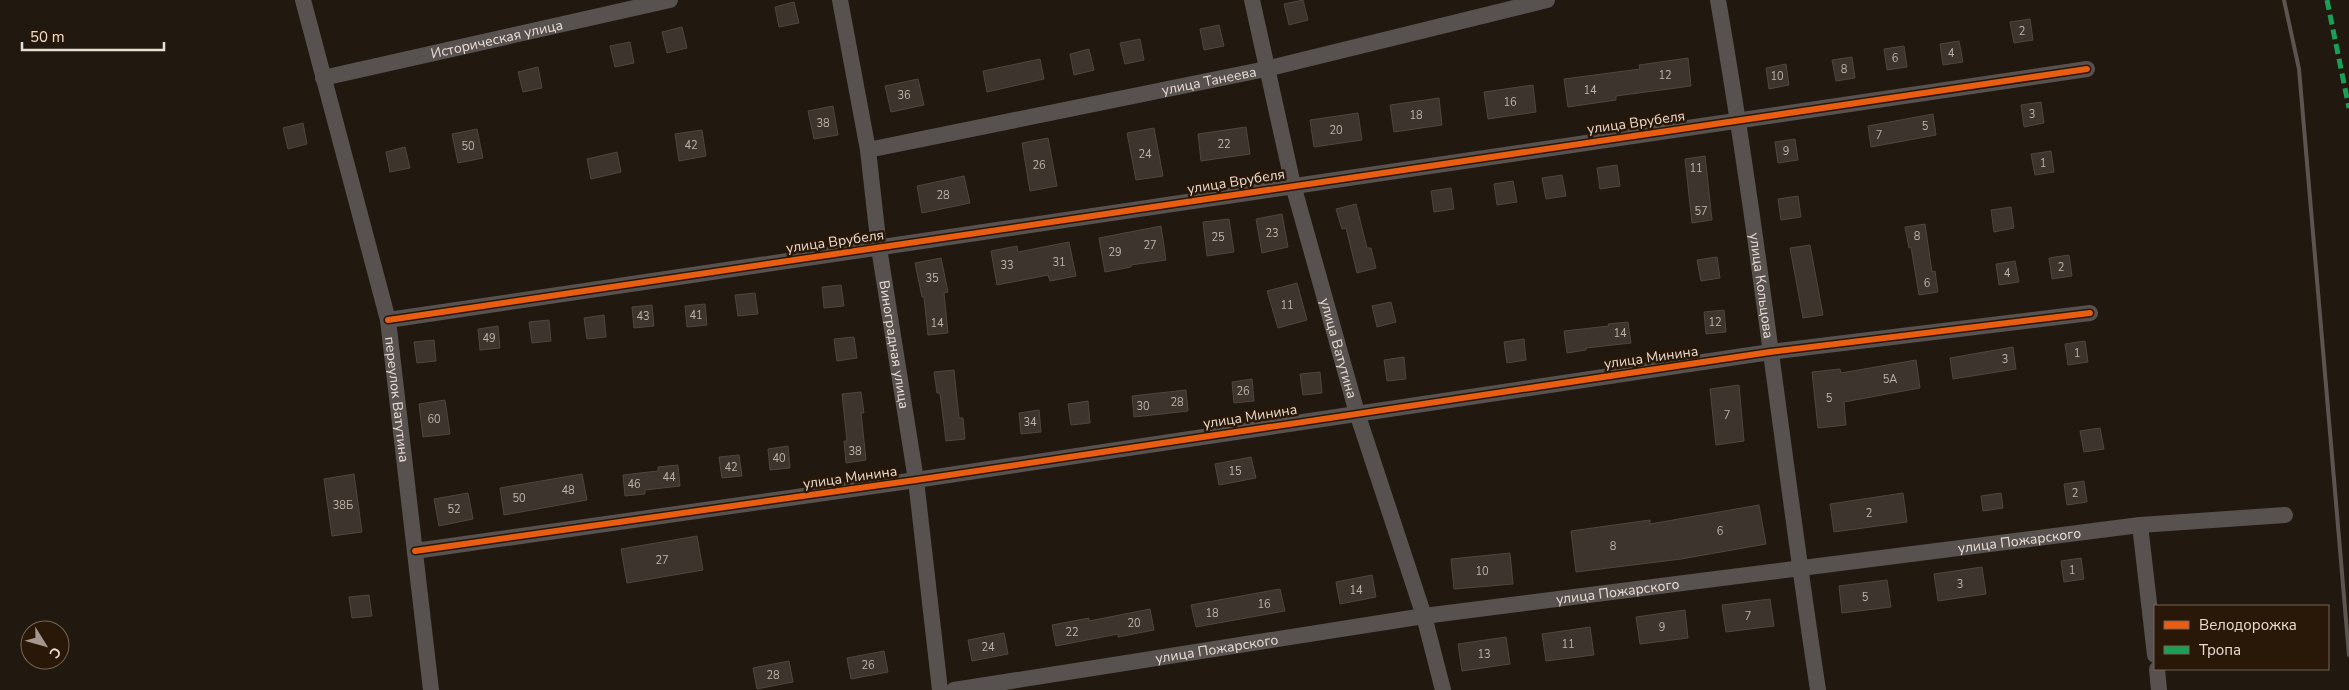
<svg xmlns="http://www.w3.org/2000/svg" width="2349" height="690" viewBox="0 0 2349 690" font-family="'Nunito Sans',sans-serif">
  <style>
    .building { fill: #3d352d; stroke: #4f473e }
    .lines { fill: none; stroke-linecap: round; stroke-linejoin: round }
    .street { stroke: #575250; stroke-width: 16 }
    .rail { stroke: #5b5450; stroke-width: 4 }
    .quiet { stroke: #1a9f57; stroke-width: 5; stroke-dasharray: 10 5; stroke-linecap: butt }
    .cycleway-casing { stroke: #291707; stroke-width: 9 }
    .cycleway { stroke: #e95d12; stroke-width: 6 }
    .labels { text-anchor: middle; stroke-width: 5; stroke-linejoin: round; paint-order: stroke }
    .number-label { font-size: 11px; fill: #bfb3aa }
    .street-label { font-size: 14px; fill: #eaddd3; stroke: #291707 }
  </style>
  <rect width="100%" height="100%" fill="#21180f"/>
  <path class="building" d="M1303,0L1308,20L1289,25L1284,4Z
    M794,2L799,23L779,27L775,7Z
    M2030,19L2033,40L2014,43L2010,22Z
    M1219,25L1224,46L1204,50L1200,29Z
    M682,27L687,48L667,53L662,32Z
    M1140,39L1144,60L1125,64L1120,43Z
    M1959,41L1963,62L1943,65L1940,44Z
    M630,42L634,63L615,67L610,46Z
    M1904,46L1907,67L1887,70L1884,49Z
    M1089,49L1094,70L1074,75L1070,54Z
    M1852,57L1855,78L1836,81L1832,60Z
    M1688,58L1691,86L1616,96V100L1568,107L1564,79L1640,69L1639,65Z
    M1040,59L1044,79L987,92L983,71Z
    M1786,64L1789,85L1769,89L1766,68Z
    M538,67L542,88L523,92L518,72Z
    M918,79L924,105L891,112L885,86Z
    M1533,85L1536,112L1488,119L1484,92Z
    M1439,98L1442,125L1394,132L1390,105Z
    M2041,102L2044,123L2024,127L2021,105Z
    M833,106L838,135L814,139L808,111Z
    M1358,113L1362,140L1314,147L1310,120Z
    M1933,114L1936,135L1871,147L1868,126Z
    M303,123L307,144L288,149L283,128Z
    M1246,127L1250,154L1201,161L1198,134Z
    M1154,128L1163,176L1136,180L1127,133Z
    M477,129L483,158L458,163L452,134Z
    M702,130L706,156L679,161L675,134Z
    M1048,138L1057,186L1030,191L1022,143Z
    M1795,139L1798,160L1778,163L1775,142Z
    M405,147L410,168L390,172L386,152Z
    M2051,151L2054,172L2035,175L2031,154Z
    M617,152L621,172L591,179L587,159Z
    M1705,156L1712,220L1692,223L1685,159Z
    M1617,165L1620,186L1600,189L1597,168Z
    M1562,175L1566,196L1546,199L1542,178Z
    M964,176L970,203L922,213L917,186Z
    M1513,181L1517,202L1497,205L1494,184Z
    M1451,188L1454,209L1434,212L1431,191Z
    M1798,196L1801,217L1781,220L1778,199Z
    M1356,204L1367,248H1371L1376,268L1357,273L1346,228L1342,229L1336,209Z
    M2011,207L2014,228L1994,232L1991,210Z
    M1282,214L1288,247L1262,253L1256,219Z
    M1229,219L1234,252L1207,256L1203,222Z
    M1925,224L1932,272L1935,271L1938,292L1919,295L1911,247L1909,248L1905,227Z
    M1161,226L1166,260L1131,265V267L1105,272L1099,238Z
    M1069,242L1076,276L1050,281L1048,275L997,285L991,251L1017,246L1018,252Z
    M1810,245L1823,315L1803,318L1790,248Z
    M2069,255L2072,276L2052,279L2049,258Z
    M1717,257L1720,278L1701,281L1697,260Z
    M941,258L948,292L944,293L948,333L928,335L924,297H922L915,263Z
    M2015,261L2019,282L1999,285L1996,264Z
    M1297,283L1307,320L1278,328L1267,291Z
    M841,285L844,306L824,308L822,287Z
    M755,293L758,314L738,316L735,295Z
    M1391,302L1396,322L1377,327L1372,306Z
    M705,304L707,325L687,327L685,306Z
    M652,305L654,326L634,328L632,307Z
    M1724,310L1726,332L1706,334L1704,312Z
    M604,315L606,337L587,339L584,318Z
    M549,320L551,341L532,343L529,322Z
    M1628,322L1631,343L1586,348V350L1567,353L1564,331L1609,326L1608,324Z
    M498,326L500,348L480,350L478,329Z
    M854,337L857,358L837,361L834,339Z
    M1524,339L1526,360L1507,363L1504,342Z
    M434,340L436,361L417,363L414,342Z
    M2085,341L2088,362L2068,365L2065,344Z
    M2013,347L2016,369L1953,379L1950,358Z
    M1404,357L1406,379L1387,381L1384,360Z
    M1916,360L1920,388L1844,402L1846,425L1818,428L1812,372L1840,369L1841,373Z
    M954,370L959,418H963L965,439L946,441L940,393H937L934,372Z
    M1320,372L1322,393L1303,395L1300,374Z
    M1252,379L1254,401L1234,403L1232,382Z
    M1739,385L1744,441L1716,445L1710,389Z
    M1186,390L1188,411L1134,417L1132,396Z
    M861,392L864,413H861L866,460L846,463L844,441H847L842,394Z
    M445,400L450,434L423,437L419,404Z
    M1088,401L1090,423L1071,425L1068,404Z
    M1039,410L1041,432L1021,434L1019,413Z
    M2100,428L2104,449L2084,452L2080,431Z
    M788,446L790,468L770,470L768,449Z
    M739,455L742,476L722,478L719,457Z
    M1251,457L1256,478L1219,485L1215,464Z
    M678,465L680,486L645,490V494L625,496L623,475L658,471V467Z
    M354,474L362,532L332,536L324,479Z
    M582,474L587,500L504,515L500,488Z
    M2084,481L2087,502L2067,505L2064,484Z
    M468,493L473,519L439,526L434,499Z
    M1903,493L1907,522L1834,532L1830,504Z
    M2001,493L2003,508L1983,511L1981,496Z
    M1759,505L1766,544L1681,559L1576,572L1571,531L1650,520V524Z
    M697,536L703,570L627,583L621,549Z
    M1510,553L1513,584L1454,589L1451,559Z
    M2081,558L2084,579L2064,582L2061,561Z
    M1982,567L1986,594L1938,601L1934,574Z
    M1372,575L1376,597L1340,604L1336,582Z
    M1887,580L1891,607L1842,613L1839,586Z
    M1280,589L1285,611L1196,627L1191,605Z
    M369,595L372,616L352,618L349,597Z
    M1770,599L1774,626L1726,632L1722,605Z
    M1150,609L1154,630L1118,637V634L1056,646L1052,625L1089,618V621Z
    M1685,610L1688,638L1640,644L1636,617Z
    M1590,627L1594,655L1546,661L1542,634Z
    M1004,633L1008,654L972,661L968,640Z
    M1506,637L1510,664L1462,671L1458,644Z
    M884,651L888,672L851,679L847,658Z
    M789,661L793,682L757,689L753,668Z"/>
  <g class="lines">
    <g class="street">
      <path id="s1" d="M303,0L388,320L431,690"/>
      <path id="s2" d="M840,0L868,150L879,248L916,480L940,690"/>
      <path id="s3" d="M1252,0L1293,185L1357,413L1424,616L1443,690"/>
      <path id="s4" d="M1718,0C1758,229 1783,460 1818,690"/>
      <path id="s5" d="M323,78L670,0"/>
      <path id="s6" d="M868,150L1266,69L1547,0"/>
      <path d="M388,320L2087,69"/>
      <path d="M2140,525L2155,655"/>
      <path d="M415,551L916,480L1770,352L2090,313"/>
      <path d="M2157,669L2159,690"/>
      <path id="s7" d="M954,690L1424,616L2140,525L2285,515"/>
    </g>
    <path class="rail" d="M2284,0L2299,69L2349,655"/>
    <path class="quiet" d="M2327,0L2349,108"/>
    <g class="cycleway-casing">
      <path id="cycleway" d="M388,320L2087,69
        M415,551L916,480L1770,352L2090,313"/>
    </g>
    <use href="#cycleway" class="cycleway"/>
  </g>
  <g class="labels">
    <g class="number-label">
      <text x="2022" y="35">2</text>
      <text x="1951" y="57">4</text>
      <text x="1895" y="62">6</text>
      <text x="1844" y="73">8</text>
      <text x="1665" y="79">12</text>
      <text x="1777" y="80">10</text>
      <text x="1590" y="94">14</text>
      <text x="904" y="99">36</text>
      <text x="1510" y="106">16</text>
      <text x="2032" y="118">3</text>
      <text x="1416" y="119">18</text>
      <text x="823" y="127">38</text>
      <text x="1925" y="130">5</text>
      <text x="1336" y="134">20</text>
      <text x="1879" y="139">7</text>
      <text x="1224" y="148">22</text>
      <text x="691" y="149">42</text>
      <text x="468" y="150">50</text>
      <text x="1786" y="155">9</text>
      <text x="1145" y="158">24</text>
      <text x="2043" y="167">1</text>
      <text x="1039" y="169">26</text>
      <text x="1696" y="172">11</text>
      <text x="943" y="199">28</text>
      <text x="1701" y="215">57</text>
      <text x="1272" y="237">23</text>
      <text x="1917" y="240">8</text>
      <text x="1218" y="241">25</text>
      <text x="1150" y="249">27</text>
      <text x="1115" y="256">29</text>
      <text x="1059" y="266">31</text>
      <text x="1007" y="269">33</text>
      <text x="2061" y="271">2</text>
      <text x="2007" y="277">4</text>
      <text x="932" y="282">35</text>
      <text x="1927" y="287">6</text>
      <text x="1287" y="309">11</text>
      <text x="696" y="319">41</text>
      <text x="643" y="320">43</text>
      <text x="1715" y="326">12</text>
      <text x="937" y="327">14</text>
      <text x="1620" y="337">14</text>
      <text x="489" y="342">49</text>
      <text x="2077" y="357">1</text>
      <text x="2005" y="363">3</text>
      <text x="1890" y="383">5А</text>
      <text x="1243" y="395">26</text>
      <text x="1829" y="402">5</text>
      <text x="1177" y="406">28</text>
      <text x="1143" y="410">30</text>
      <text x="1727" y="419">7</text>
      <text x="434" y="423">60</text>
      <text x="1030" y="426">34</text>
      <text x="855" y="455">38</text>
      <text x="779" y="462">40</text>
      <text x="731" y="471">42</text>
      <text x="1235" y="475">15</text>
      <text x="669" y="481">44</text>
      <text x="634" y="488">46</text>
      <text x="568" y="494">48</text>
      <text x="2075" y="497">2</text>
      <text x="519" y="502">50</text>
      <text x="343" y="509">38Б</text>
      <text x="454" y="513">52</text>
      <text x="1869" y="517">2</text>
      <text x="1720" y="535">6</text>
      <text x="1613" y="550">8</text>
      <text x="662" y="564">27</text>
      <text x="2072" y="574">1</text>
      <text x="1482" y="575">10</text>
      <text x="1960" y="588">3</text>
      <text x="1356" y="594">14</text>
      <text x="1865" y="601">5</text>
      <text x="1264" y="608">16</text>
      <text x="1212" y="617">18</text>
      <text x="1748" y="620">7</text>
      <text x="1134" y="627">20</text>
      <text x="1662" y="631">9</text>
      <text x="1072" y="636">22</text>
      <text x="1568" y="648">11</text>
      <text x="988" y="651">24</text>
      <text x="1484" y="658">13</text>
      <text x="868" y="669">26</text>
      <text x="773" y="679">28</text>
    </g>
    <g class="street-label">
      <text dy="5" stroke="none"><textPath href="#s5" startOffset="178">Историческая улица</textPath></text>
      <text dy="5" stroke="none"><textPath href="#s6" startOffset="348">улица Танеева</textPath></text>
      <text transform="translate(1636 122) rotate(-8)" y="5">улица Врубеля</text>
      <text transform="translate(1236 181) rotate(-9)" y="5">улица Врубеля</text>
      <text transform="translate(835 241) rotate(-8)" y="5">улица Врубеля</text>
      <text dy="5" stroke="none"><textPath href="#s4" startOffset="289">улица Кольцова</textPath></text>
      <text dy="5" stroke="none"><textPath href="#s2" startOffset="349">Виноградная улица</textPath></text>
      <text dy="5" stroke="none"><textPath href="#s3" startOffset="359">улица Ватутина</textPath></text>
      <text transform="translate(1651 357) rotate(-8)" y="5">улица Минина</text>
      <text dy="5" stroke="none"><textPath href="#s1" startOffset="411">переулок Ватутина</textPath></text>
      <text transform="translate(1250 416) rotate(-9)" y="5">улица Минина</text>
      <text transform="translate(850 477) rotate(-8)" y="5">улица Минина</text>
      <text dy="5" stroke="none"><textPath href="#s7" startOffset="1076">улица Пожарского</textPath></text>
      <text dy="5" stroke="none"><textPath href="#s7" startOffset="671">улица Пожарского</textPath></text>
      <text dy="5" stroke="none"><textPath href="#s7" startOffset="266">улица Пожарского</textPath></text>
    </g>
  </g>
  <rect x="2154" y="605" width="175" height="65" fill="#291707" stroke="#766659"/>
  <rect x="2164" y="621" width="25" height="8" fill="#e95d12" stroke="#766659"/>
  <text x="2199" y="630" font-size="15" fill="#eaddd3">Велодорожка</text>
  <rect x="2164" y="646" width="25" height="8" fill="#1a9f57" stroke="#766659"/>
  <text x="2199" y="655" font-size="15" fill="#eaddd3">Тропа</text>
  <g transform="translate(45 645) rotate(127)"><circle r="24" fill="#291707" stroke="#766659"/>
  <path d="M0-4L9 19L0 12L-9 19Z" fill="#a4988e"/>
  <text y="-8" font-size="14" font-weight="bold" text-anchor="middle" fill="#eaddd3">С</text>
  </g>
  <path d="M22 42v8h142v-8" fill="none" stroke="#eaddd3" stroke-width="2.5"/>
  <text x="30" y="42" font-size="15" fill="#eaddd3" stroke="#291707" stroke-width="4" paint-order="stroke">50 m</text>
</svg>
